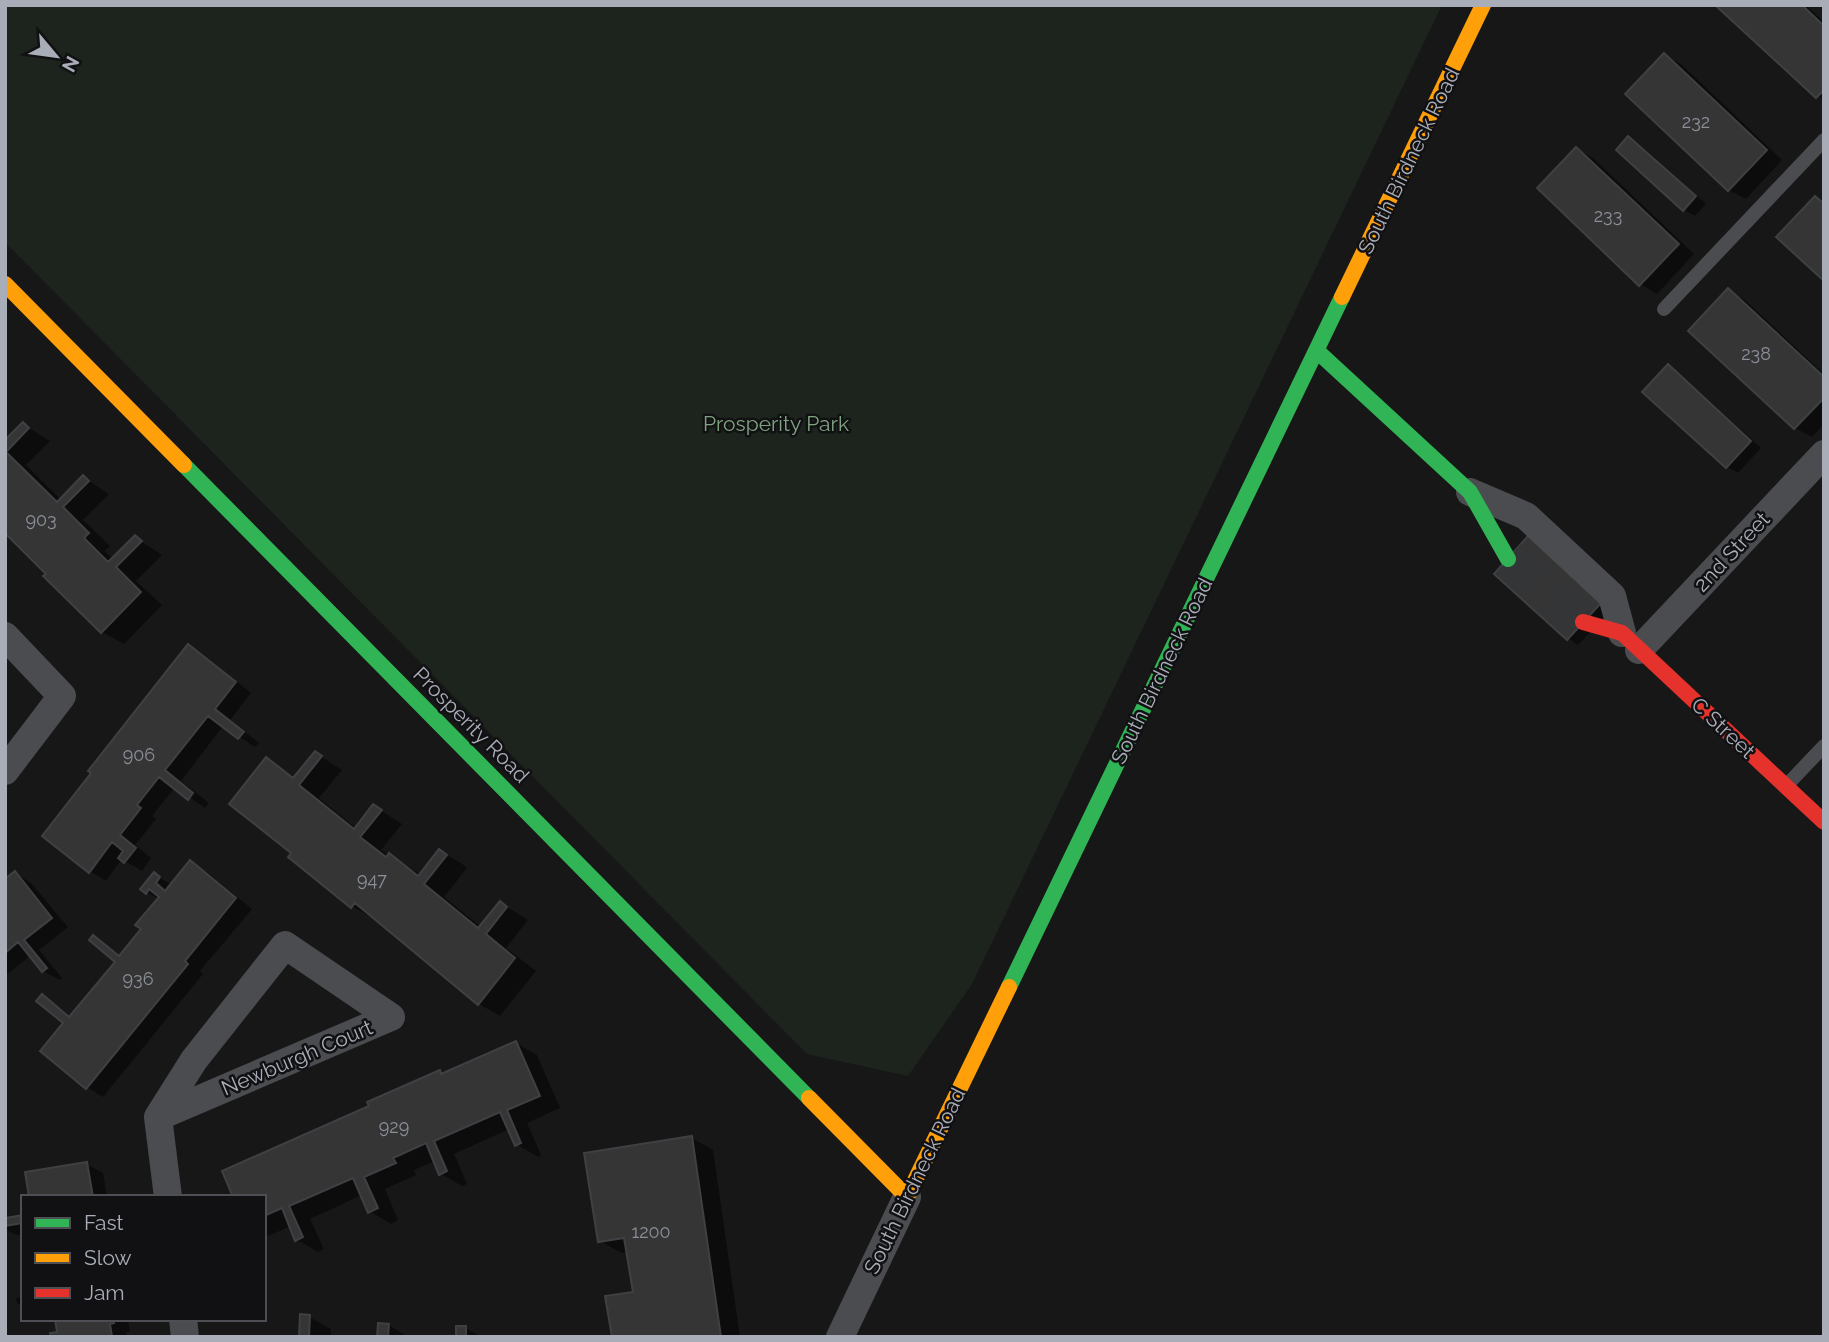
<svg xmlns="http://www.w3.org/2000/svg" width="1829" height="1342" viewBox="0 0 1829 1342" font-family="Raleway,sans-serif">
  <style>
    .green { fill: #1d241e }
    .shadow { fill: #0007 }
    .building { fill: #353536; stroke: #3f4043; stroke-width: 2 }
    .lines { fill: none; stroke-linecap: round; stroke-linejoin: round }
    .secondary-tunnel { stroke: #343537; stroke-width: 38; stroke-dasharray: 38 19; stroke-linecap: butt }
    .lane { stroke: #4b4c50; stroke-width: 14 }
    .street { stroke: #4b4c50; stroke-width: 28 }
    .fast { stroke: #30b455; stroke-width: 16 }
    .slow { stroke: #ff9f0a; stroke-width: 16 }
    .jam { stroke: #e5322d; stroke-width: 16 }
    .labels { text-anchor: middle; stroke-width: 5; stroke-linejoin: round; paint-order: stroke }
    .number-label { font-size: 18px; fill: #8b8f98 }
    .street-label { font-size: 21px; fill: #a8adb8; stroke: #111113 }
    .park-label { font-size: 21px; fill: #7fa381; stroke: #111113 }
  </style>
  <rect width="100%" height="100%" fill="#171717"/>
  <path class="green" d="M5,5H1442L972,984L908,1076L807,1054L5,242Z"/>
  <path class="shadow" d="M1717,5H1806L1824,22V101Z
    M1664,55L1681,64L1782,160L1746,199L1729,190Z
    M1629,138L1639,144L1706,204L1695,216L1684,210L1618,150Z
    M1576,149L1593,158L1694,254L1657,294L1640,284Z
    M1728,290L1745,300L1824,374V424L1812,437L1795,428L1691,330Z
    M1668,367L1679,373L1761,448L1738,473L1727,467Z
    M23,424L50,441L26,465L61,500L83,477L109,494L83,520L110,546L105,551L113,559L135,537L162,555L136,581L162,605L124,644L102,632L5,531V442Z
    M1528,538L1610,610L1578,645L1568,638Z
    M188,646L205,656L251,693L230,720L259,743L255,747L223,726L181,781L209,803L205,808L175,787L152,816L156,819L135,845L151,858L142,871L122,859L106,881L90,871Z
    M315,753L342,770L319,798L356,828L374,806L402,824L381,850L421,875L440,851L461,863L467,868L444,897L481,927L500,903L528,920L506,948L536,971L500,1016L479,1004L374,919L352,906L290,856L294,853L267,759L295,778Z
    M191,863L207,872L252,909L200,971L203,974L103,1097L87,1087L66,1022L42,997L71,1017L117,961L93,937L121,956L144,929L159,899L147,892L154,874L172,885Z
    M15,873L31,883L68,927L39,950L62,978L60,980L43,971L31,955L5,976V881Z
    M516,1043L537,1055L560,1108L527,1123L541,1155L538,1157L516,1144L509,1129L454,1154L467,1184L462,1186L441,1174L435,1161L414,1170L416,1175L385,1189L398,1220L391,1224L369,1211L362,1195L310,1219L324,1249L318,1252L297,1240L291,1226L268,1236L264,1233V1197L372,1107L439,1072L444,1075Z
    M692,1138L713,1150L740,1337H614L635,1293L628,1252L622,1253L600,1241Z
    M86,1164L103,1173L107,1197H31Z
    M23,1216V1234L16,1235L5,1229V1219Z
    M23,1297V1306L17,1303L16,1298Z
    M309,1317L331,1329V1337H300Z
    M57,1319H128L130,1332H126L127,1337H53L59,1333Z
    M389,1325L408,1337H379Z
    M466,1328L481,1337H457Z"/>
  <path class="building" d="M1715,5H1802L1824,26V90L1816,98Z
    M1664,53L1767,150L1728,191L1625,94Z
    M1628,136L1696,196L1683,211L1616,150Z
    M1576,147L1679,244L1639,286L1537,188Z
    M1815,196L1824,204V281L1776,237Z
    M1728,288L1824,377V398L1794,429L1688,331Z
    M1668,364L1751,441L1726,468L1642,392Z
    M23,422L29,428L6,452L57,502L83,475L89,481L63,507L89,533L84,538L108,562L135,535L142,541L116,567L141,592L101,633L43,576L46,574L5,533V440Z
    M1528,536L1601,603L1567,640L1494,574Z
    M188,644L236,682L215,709L244,732L238,739L208,716L165,770L193,793L188,800L159,777L137,805L141,808L120,835L136,848L124,863L118,858L123,851L112,842L89,873L42,836L91,773L88,771Z
    M315,751L322,756L299,785L354,829L373,804L382,810L360,837L386,857L389,853L418,876L439,849L447,855L424,884L478,928L500,901L507,907L486,934L515,958L478,1005L355,903L351,908L288,857L291,853L229,804L266,757L293,778Z
    M190,860L236,898L185,961L188,964L86,1089L40,1051L63,1023L36,1001L42,994L69,1017L115,962L89,940L93,935L119,956L141,929L135,925L159,897L149,889L146,894L140,889L154,872L160,877L156,883L165,891Z
    M15,871L52,918L24,940L47,968L42,972L18,942L5,953V879Z
    M516,1041L540,1096L507,1110L521,1143L515,1146L500,1112L434,1141L447,1171L439,1175L426,1143L393,1158L396,1163L364,1177L378,1208L368,1213L353,1178L289,1206L303,1237L295,1241L282,1208L264,1216V1197H233L222,1171L369,1106L367,1102L440,1070L441,1074Z
    M692,1136L721,1337H612L605,1296L633,1292L624,1238L598,1242L584,1153Z
    M87,1162L93,1197H29L25,1172Z
    M23,1215V1223L5,1226V1218Z
    M300,1314L310,1315L309,1337H299Z
    M55,1319H113L114,1323L110,1324L112,1337H51L50,1333L57,1332Z
    M378,1323L389,1324L388,1337H377Z
    M456,1326H466V1337H456Z"/>
  <g class="lines">
    <path class="secondary-tunnel" d="M1508,559L1583,622"/>
    <path class="lane" d="M1664,309L1824,140
      M1786,786L1824,746"/>
    <path class="street" d="M1470,492L1526,516L1612,596L1622,633
      M5,636L62,696L5,771
      M1639,650L1824,454
      M158,1117L391,1017L285,945L194,1060L158,1117L168,1197
      M183,1319L185,1337
      M840,1337L907,1197"/>
    <path class="fast" d="M1317,351L1470,492L1508,559
      M184,465L809,1098
      M1009,987L1342,297"/>
    <path class="slow" d="M5,284L184,465
      M1342,297L1483,5
      M809,1098L907,1197L1009,987"/>
    <path class="jam" d="M1583,622L1622,633L1824,822"/>
  </g>
  <g class="labels">
    <g class="number-label">
      <text x="1696" y="128">232</text>
      <text x="1608" y="222">233</text>
      <text x="1756" y="360">238</text>
      <text x="41" y="526">903</text>
      <text x="139" y="761">906</text>
      <text x="372" y="886">947</text>
      <text x="138" y="985">936</text>
      <text x="394" y="1133">929</text>
      <text x="651" y="1238">1200</text>
    </g>
    <g class="street-label">
      <text transform="translate(1409 161) rotate(-64)" y="7">South Birdneck Road</text>
      <text transform="translate(1732 552) rotate(-47)" y="7">2nd Street</text>
      <text transform="translate(1162 671) rotate(-64)" y="7">South Birdneck Road</text>
      <text transform="translate(471 725) rotate(45)" y="7">Prosperity Road</text>
      <text transform="translate(1723 728) rotate(43)" y="7">C Street</text>
      <text transform="translate(297 1058) rotate(-23)" y="7">Newburgh Court</text>
      <text transform="translate(915 1181) rotate(-64)" y="7">South Birdneck Road</text>
    </g>
    <g class="park-label">
      <text x="776" y="431">Prosperity Park</text>
    </g>
  </g>
  <rect width="1829" height="1342" fill="none" stroke="#a8adb8" stroke-width="14"/>
  <rect x="21" y="1195" width="245" height="126" fill="#111113" stroke="#4d4f55" stroke-width="2"/>
  <rect x="35" y="1218" width="35" height="10" fill="#30b455" stroke="#4d4f55" stroke-width="2"/>
  <text x="84" y="1230" font-size="21" fill="#a8adb8">Fast</text>
  <rect x="35" y="1253" width="35" height="10" fill="#ff9f0a" stroke="#4d4f55" stroke-width="2"/>
  <text x="84" y="1265" font-size="21" fill="#a8adb8">Slow</text>
  <rect x="35" y="1288" width="35" height="10" fill="#e5322d" stroke="#4d4f55" stroke-width="2"/>
  <text x="84" y="1300" font-size="21" fill="#a8adb8">Jam</text>
  <g transform="translate(56 56) rotate(119)" stroke="#111113" stroke-width="5" paint-order="stroke">
  <path d="M0-5L12 26L0 18L-12 26Z" fill="#a8adb8"/>
  <text y="-10" font-size="19" font-weight="bold" text-anchor="middle" fill="#a8adb8">N</text>
  </g>
</svg>
